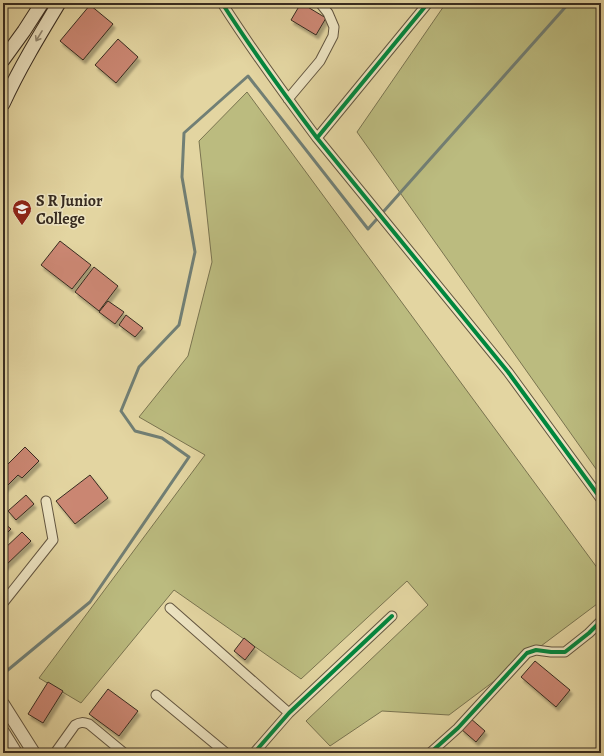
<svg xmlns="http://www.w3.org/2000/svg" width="604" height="756" viewBox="0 0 604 756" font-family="Alegreya,serif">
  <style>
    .green { fill: #bbbb7f; stroke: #7a7450 }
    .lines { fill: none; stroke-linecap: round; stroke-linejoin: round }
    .stream { stroke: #717f75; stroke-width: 3 }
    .building { fill: #cb8773; stroke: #382c20; filter: url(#shadow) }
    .minor-casing { stroke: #635640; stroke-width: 11 }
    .tertiary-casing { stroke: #635640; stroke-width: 14 }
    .secondary-casing { stroke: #382c20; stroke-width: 15 }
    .minor { stroke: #ede4c2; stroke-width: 9 }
    .tertiary { stroke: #ede4c2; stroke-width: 12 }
    .secondary { stroke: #ede4c2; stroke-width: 13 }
    .cycleway-casing { stroke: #ede4c2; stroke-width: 6 }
    .cycleway { stroke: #00873e; stroke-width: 4 }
    .oneway { stroke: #928871 }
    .labels { text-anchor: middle; stroke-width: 3; stroke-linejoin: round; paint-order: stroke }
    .poi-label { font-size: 16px; font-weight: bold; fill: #382c20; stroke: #ede4c2; text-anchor: start }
  </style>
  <defs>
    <filter id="shadow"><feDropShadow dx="2.5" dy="4" stdDeviation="1" flood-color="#0004"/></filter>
  </defs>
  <rect width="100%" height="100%" fill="#e3d5a1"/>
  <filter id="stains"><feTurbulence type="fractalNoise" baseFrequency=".005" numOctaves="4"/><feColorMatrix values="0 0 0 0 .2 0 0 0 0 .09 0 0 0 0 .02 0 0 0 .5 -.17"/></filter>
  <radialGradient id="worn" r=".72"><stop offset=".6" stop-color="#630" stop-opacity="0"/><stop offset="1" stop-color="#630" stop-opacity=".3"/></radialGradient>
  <path class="green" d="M446,3H601V476L357,132Z
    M247,92L601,573V601L449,715L382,711L330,746L306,721L428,605L407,581L301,679L174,590L81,703L39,678L205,455L139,417L188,356L212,262L199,141Z"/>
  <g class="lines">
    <path class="stream" d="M3,674L90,602L189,457L162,438L135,431L121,411L139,367L179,325L195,252L182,177L184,133L248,76L368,229L569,3"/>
  </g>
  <path class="building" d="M301,3L326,18L316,35L291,20Z
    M90,5L113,24L83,60L60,41Z
    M118,39L138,57L116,83L95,65Z
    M60,241L91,265L72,289L41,265Z
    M94,267L118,286L99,311L75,292Z
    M108,301L124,312L115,324L99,312Z
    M126,315L143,328L135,337L119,325Z
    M25,447L39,461L22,478L18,475L3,490V469Z
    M90,475L108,498L75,524L56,501Z
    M26,495L34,504L16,520L8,511Z
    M3,522L11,529L3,537Z
    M22,532L31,541L3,568V550Z
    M244,638L255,647L245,660L234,651Z
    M535,661L570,690L556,707L521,677Z
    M48,682L63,691L43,723L28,714Z
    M108,689L138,711L119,736L89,714Z
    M470,718L485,731L476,742L461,729Z"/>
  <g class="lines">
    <g class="minor-casing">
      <path id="minor" d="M222,3C252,50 284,94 317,138L508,372L601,499
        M288,99L320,61L333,36L334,27L328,13L320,3
        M317,138L428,3
        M3,603L53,540L46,501
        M170,608L289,713
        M156,695L226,753
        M55,753L75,725C80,722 83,722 89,724L124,753
        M254,753L289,713L392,616
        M430,753L458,728L527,653L536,650L551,652H565L589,633L601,621"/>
    </g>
    <g class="tertiary-casing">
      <path id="tertiary" d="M3,704L34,753
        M3,732L16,753"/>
    </g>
    <g class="secondary-casing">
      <path id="secondary" d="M3,60L24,31L42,3
        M3,104C19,69 39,36 59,3"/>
    </g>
    <use href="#minor" class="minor"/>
    <use href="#tertiary" class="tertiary"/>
    <use href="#secondary" class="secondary"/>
    <g class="cycleway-casing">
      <path id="cycleway" d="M222,3C252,50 284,94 317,138L508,372L601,499
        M317,138L428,3
        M254,753L289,713L392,616
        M430,753L458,728L527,653L536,650L551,652H565L589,633L601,621"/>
    </g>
    <use href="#cycleway" class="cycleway"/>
  </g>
  <defs><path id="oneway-shaft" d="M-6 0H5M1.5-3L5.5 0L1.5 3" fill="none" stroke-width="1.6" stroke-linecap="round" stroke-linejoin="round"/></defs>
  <use class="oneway" href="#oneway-shaft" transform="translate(39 36) rotate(121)"/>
  <defs>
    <g id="university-pin" transform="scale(1)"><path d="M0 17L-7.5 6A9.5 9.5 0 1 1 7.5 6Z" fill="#8f2418" stroke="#ede4c2"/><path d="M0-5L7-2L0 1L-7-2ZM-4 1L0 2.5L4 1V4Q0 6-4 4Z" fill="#fff"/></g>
  </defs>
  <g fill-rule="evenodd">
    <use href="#university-pin" x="22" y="209"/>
  </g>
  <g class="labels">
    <g class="poi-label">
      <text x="36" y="206">S R Junior<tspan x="36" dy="18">College</tspan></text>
    </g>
  </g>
  <rect width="604" height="756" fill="none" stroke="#e3d5a1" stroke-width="16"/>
  <rect x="4" y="4" width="596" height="748" fill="none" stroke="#382c20" stroke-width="2"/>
  <rect x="8" y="8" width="588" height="740" fill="none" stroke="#382c20"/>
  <rect width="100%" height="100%" filter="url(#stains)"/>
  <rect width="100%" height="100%" fill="url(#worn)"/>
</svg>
